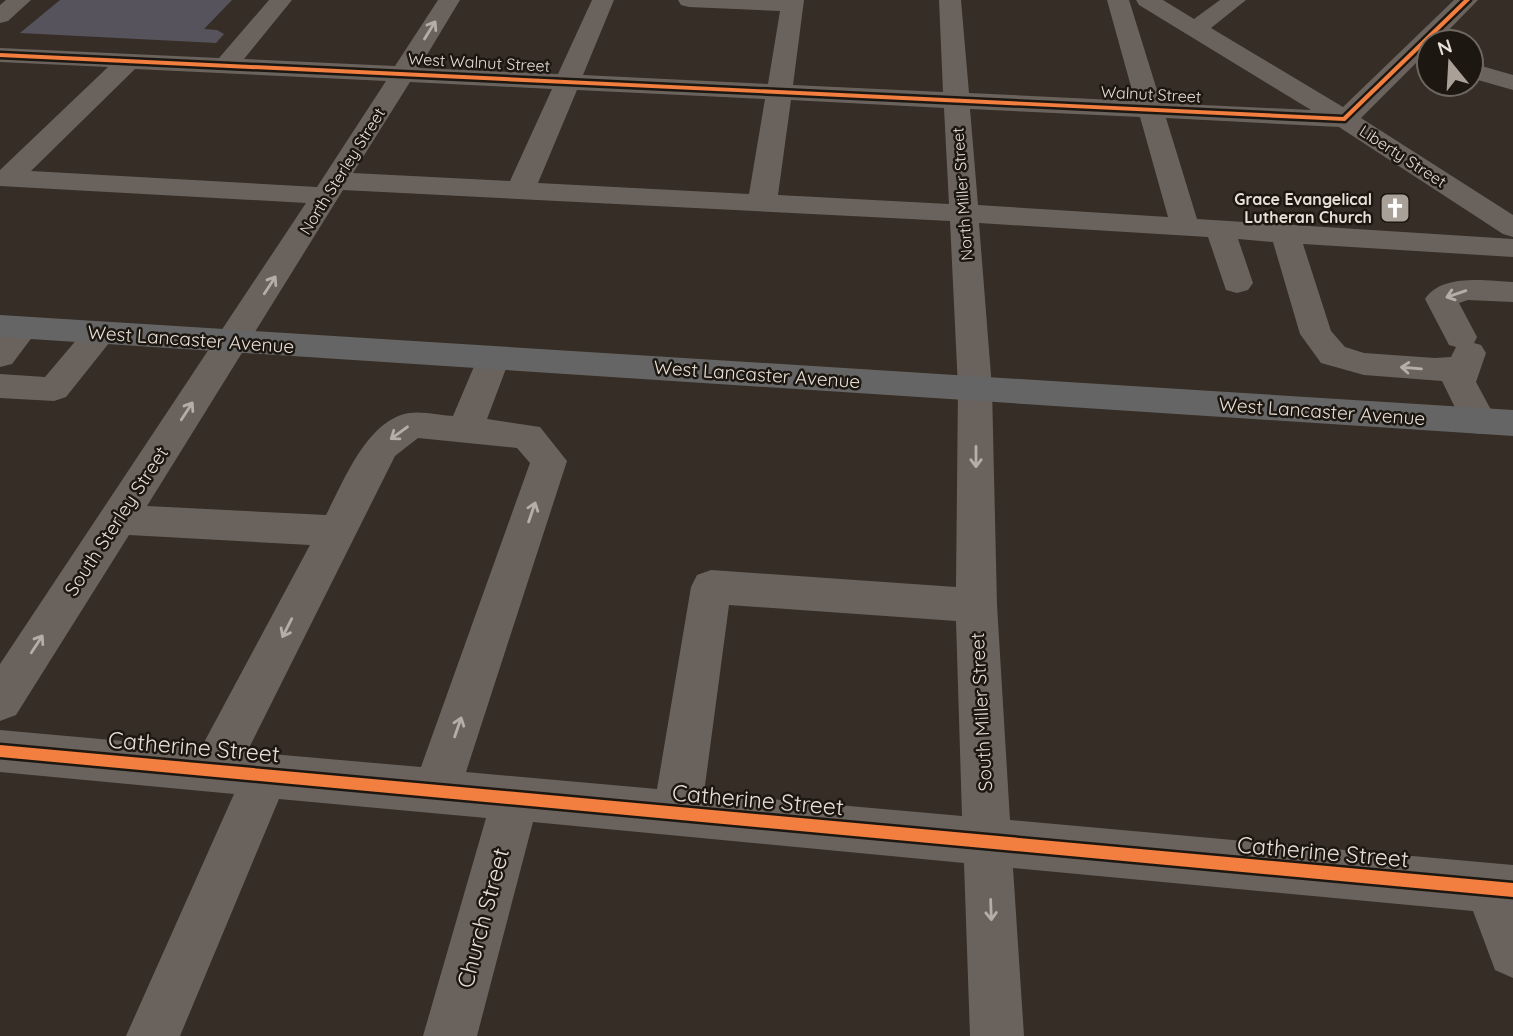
<svg xmlns="http://www.w3.org/2000/svg" width="1513" height="1036" viewBox="0 0 1513 1036" font-family="Quicksand,sans-serif">
  <style>
    .building { fill: #57535d }
    .lines { fill: none; stroke-linecap: round; stroke-linejoin: round }
    .minor { fill: #6a635d; fill-rule: evenodd }
    .major { fill: #656565; fill-rule: evenodd }
    .cycleway-casing { stroke: #1d1711; stroke-width: 5 }
    .cycleway { fill: #f27e40; fill-rule: evenodd }
    .oneway { stroke: #b6ada6 }
    .labels { text-anchor: middle; stroke-width: 5; stroke-linejoin: round; paint-order: stroke }
    .far-street-label { font-size: 16px; fill: #e8dfd6; stroke: #1d1711 }
    .far-poi-label { font-size: 16px; font-weight: bold; fill: #e8dfd6; stroke: #1d1711; text-anchor: end }
    .street-label { font-size: 19px; fill: #e8dfd6; stroke: #1d1711 }
    .near-street-label { font-size: 23px; fill: #e8dfd6; stroke: #1d1711 }
  </style>
  <rect width="100%" height="100%" fill="#352d26"/>
  <path class="building" d="M60,0H232L204,29L217,30L224,34L216,43L20,33Z"/>
  <g class="lines">
    <path class="minor" d="M6,0H31L8,21L0,23V5Z
      M269,0H292L244,59L395,66L438,0H460L419,68L558,74L592,0H614L583,75L768,84L780,11L689,7L681,5L678,0H804L793,85L943,92L939,0H961L969,93L1135,101L1107,0H1129L1161,103L1311,110L1139,5L1136,0H1163L1194,19L1220,0H1246L1211,28L1343,107L1454,0H1478L1437,42H1429V50L1361,118L1513,215V237L1503,234L1339,127L1166,118L1197,219L1513,239V257L1303,244L1331,331L1345,347L1364,353L1435,358L1451,357L1456,347L1449,345L1425,299C1442,273 1487,281 1513,282V302L1468,300L1459,303L1477,337L1474,343L1481,345L1486,353L1476,382L1497,421L1492,430L1479,434L1466,430L1442,381L1364,375L1321,363L1300,334L1273,242L1238,239L1253,283L1248,290L1237,293L1226,290L1208,237L979,223L992,388L997,605L1010,820L1513,865V978L1495,970L1473,911L1013,868L1024,1036H970L964,863L533,822L477,1036H423L486,818L279,799L180,1036H126L234,794L0,772V730L201,748L310,545L129,535L16,715L0,721V664L306,203L0,186V170L108,67L0,62V48L219,58ZM135,69L386,81L317,187L31,171ZM410,82L552,89L510,181L353,173ZM577,90L765,99L749,194L538,183ZM791,100L944,108L949,204L778,195ZM970,109L1140,117L1168,217L978,205ZM343,190L950,221L958,388L956,587L711,570L697,575L691,587L657,789L466,772L567,461L540,427L487,419L510,358L505,350L493,347L481,350L453,416C439,415 423,411 409,413C367,420 344,481 326,515L147,506ZM418,438L517,448L530,463L421,767L247,752L395,456ZM729,605L956,621L962,816L704,793Z
      M1471,63L1513,75V90L1471,78Z
      M23,317L35,320L39,328L12,364L0,367V334L11,320Z
      M101,322L113,325L117,333L66,397L54,401L0,398V374L45,377L89,325Z"/>
    <path class="major" d="M0,315L1513,410V436L0,337Z"/>
    <g class="cycleway-casing">
      <path id="cycleway" d="M1464,0H1470L1345,121L0,57V53L1343,117Z
        M0,745L1513,883V897L0,757Z"/>
    </g>
    <use href="#cycleway" class="cycleway"/>
  </g>
  <defs><path id="oneway-shaft" d="M-6 0H5M1.5-3L5.5 0L1.5 3" fill="none" stroke-width="1.6" stroke-linecap="round" stroke-linejoin="round" transform="scale(1.75)"/></defs>
  <g class="oneway">
    <use href="#oneway-shaft" transform="translate(430 30) rotate(-58)"/>
    <use href="#oneway-shaft" transform="translate(270 285) rotate(-57)"/>
    <use href="#oneway-shaft" transform="translate(1456 294) rotate(161)"/>
    <use href="#oneway-shaft" transform="translate(1411 368) rotate(-175)"/>
    <use href="#oneway-shaft" transform="translate(187 411) rotate(-57)"/>
    <use href="#oneway-shaft" transform="translate(399 433) rotate(144)"/>
    <use href="#oneway-shaft" transform="translate(976 457) rotate(90)"/>
    <use href="#oneway-shaft" transform="translate(532 512) rotate(-71)"/>
    <use href="#oneway-shaft" transform="translate(287 628) rotate(117)"/>
    <use href="#oneway-shaft" transform="translate(37 644) rotate(-57)"/>
    <use href="#oneway-shaft" transform="translate(458 727) rotate(-71)"/>
    <use href="#oneway-shaft" transform="translate(991 910) rotate(88)"/>
  </g>
  <defs>
    <g id="church-square" transform="scale(1.575)"><rect x="-9" y="-9" width="18" height="18" rx="4" fill="#a9a198" stroke="#1d1711"/><path d="M-1.2-6h2.4v3.5h3.3v2.4h-3.3V6h-2.4V-.1h-3.3v-2.4h3.3Z" fill="#fff"/></g>
  </defs>
  <g fill-rule="evenodd">
    <use href="#church-square" x="1395" y="208"/>
  </g>
  <g class="labels">
    <g class="far-street-label">
      <text transform="translate(479 62) rotate(3)" y="6">West Walnut Street</text>
      <text transform="translate(1151 94) rotate(3)" y="6">Walnut Street</text>
      <text transform="translate(1403 156) rotate(33)" y="6">Liberty Street</text>
      <text transform="translate(342 171) rotate(-58)" y="6">North Sterley Street</text>
      <text transform="translate(962 194) rotate(-94)" y="6">North Miller Street</text>
    </g>
    <g class="far-poi-label">
      <text x="1372" y="205">Grace Evangelical<tspan x="1372" dy="18">Lutheran Church</tspan></text>
    </g>
    <g class="street-label">
      <text transform="translate(191 339) rotate(4)" y="7">West Lancaster Avenue</text>
      <text transform="translate(757 374) rotate(4)" y="7">West Lancaster Avenue</text>
      <text transform="translate(1322 411) rotate(4)" y="7">West Lancaster Avenue</text>
      <text transform="translate(116 521) rotate(-57)" y="7">South Sterley Street</text>
      <text transform="translate(981 712) rotate(-93)" y="7">South Miller Street</text>
    </g>
    <g class="near-street-label">
      <text transform="translate(194 747) rotate(5)" y="8">Catherine Street</text>
      <text transform="translate(758 800) rotate(5)" y="8">Catherine Street</text>
      <text transform="translate(1323 852) rotate(5)" y="8">Catherine Street</text>
      <text transform="translate(483 918) rotate(-75)" y="8">Church Street</text>
    </g>
  </g>
  <g transform="translate(1450 63) rotate(342)"><circle r="33" fill="#1d1711" stroke="#6e6760" stroke-width="2"/>
  <path d="M0-5L12 26L0 18L-12 26Z" fill="#a9a198"/>
  <text y="-10" font-size="19" font-weight="bold" text-anchor="middle" fill="#e8dfd6">N</text>
  </g>
</svg>
